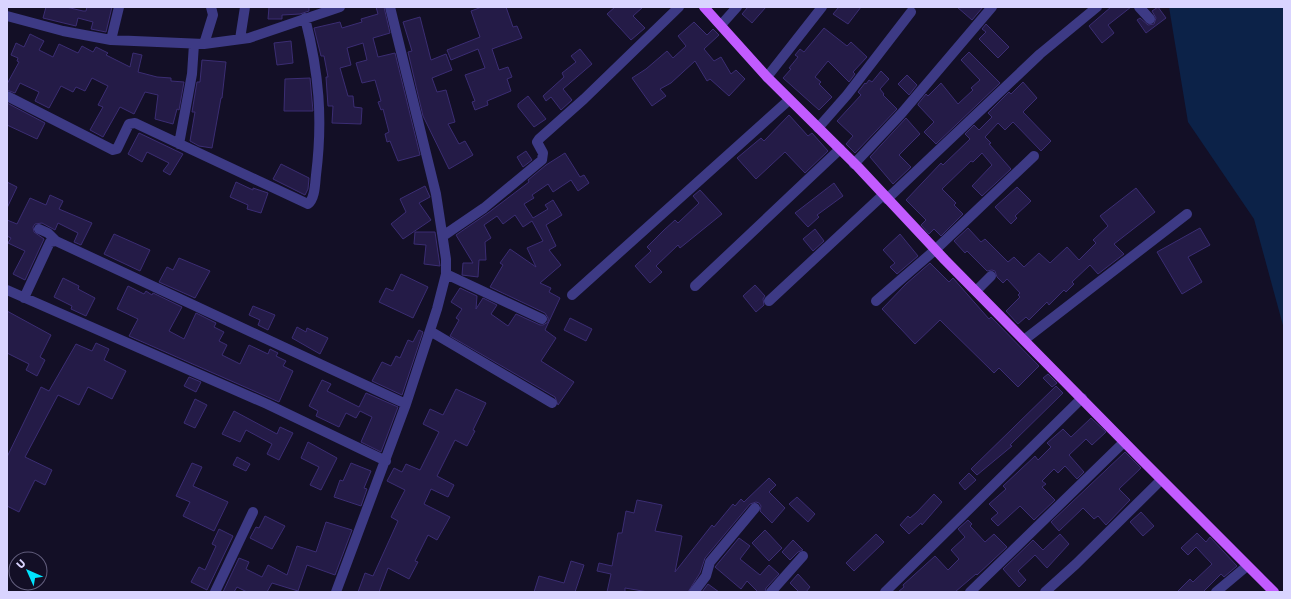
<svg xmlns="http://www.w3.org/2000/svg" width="1291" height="599" viewBox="0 0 1291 599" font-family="Poppins,sans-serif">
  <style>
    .water { fill: #0c2248 }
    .building { fill: #241b47; stroke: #3b2d73 }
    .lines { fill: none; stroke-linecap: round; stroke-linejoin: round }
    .minor { stroke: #3d3a85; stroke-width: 10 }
    .major { stroke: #c25bff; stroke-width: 10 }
  </style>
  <rect width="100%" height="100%" fill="#130f26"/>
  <path class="water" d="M1169,7H1284V329L1254,219L1188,122Z"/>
  <path class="building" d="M46,7H66L83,11H86L87,7H112L106,32L91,29L93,22L78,18L76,26L43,18Z
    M269,7H309V11L300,14L282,15V19H268Z
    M376,7H384L390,33L373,38L378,57L395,53L420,155L398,161L390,141L387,142L385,134L389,132L383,109L381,110L378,102L381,101L375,80L362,83L356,63L367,60L363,43L347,48L351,65L340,68L348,96H353L354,107L362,108L361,124L332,123L333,106H328L326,77H328L324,56H321L314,28L340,22L342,28L362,22L361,19L378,14Z
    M482,7H506L513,27L517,26L522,38L492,49L499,70L508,67L512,77L507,79L511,91L487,101L488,105L475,110L472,102L475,101L465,75L485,68L478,49L451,60L447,50L480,37L471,11Z
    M615,7H643L633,16L645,28L631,40L607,14Z
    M748,7H766L752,23L742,14Z
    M839,7H861L848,24L833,14Z
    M957,7H983L972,20Z
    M1111,7H1131L1108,25L1114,33L1102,43L1089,26Z
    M1158,7L1166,18L1146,33L1137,20L1140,18L1148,25L1154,24L1156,18L1152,11Z
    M420,17L431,60L446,54L452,70L432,78L437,92L446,90L455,122L448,124L459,144L465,141L473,155L449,169L423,116L408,52L412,51L403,22Z
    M694,22L707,35L713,29L719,35L704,49L714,61L721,57L731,74L736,70L745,79L729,96L710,79L707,81L695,61L671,83L660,89L666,96L652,106L632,78L646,69L667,51L673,58L686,46L678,36Z
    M986,24L1009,47L998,58L979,39L986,32L982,29Z
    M824,28L847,46L851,42L867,57L853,72L855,74L849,82L828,61L815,77L821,82L819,84L832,97L819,110L783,78L791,69L789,68L798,57L795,55L800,49L804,52Z
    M30,34L44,41L39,50L53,57L59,44L78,53L82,46L93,52L96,47L108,53L106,55L130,67L133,53L142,55L138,72L157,77L171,78V81L184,82L179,110L177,109L173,124L155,119L158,95L145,92L134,114L120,107L103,137L90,130L103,107L98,105L108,86L92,78L85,91L76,87L73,92L61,86L49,108L35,101L39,92L20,83L15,93L7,90V84L19,62L17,61L18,58L11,55L16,43L24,47Z
    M291,41L293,63L277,65L274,43Z
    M580,49L592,64L563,89L572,100L561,110L551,97L546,101L543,96L564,77L562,73L576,62L571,56Z
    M969,52L1000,83L936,144L924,132L934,122L918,105V104L926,94L928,96L941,83L958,104L973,90L971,88L980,80L961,60Z
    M202,60L226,62L222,98H221L212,148L199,146L190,141L195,112H192L197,82H200Z
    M881,71L889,79L880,89L884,94L883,95L897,109L855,153L846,144L853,136L837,121L861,95L858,92L865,83L866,84L869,80L872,82Z
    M907,75L917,85L909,95L898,84Z
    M310,78L313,111H284L285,79Z
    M1023,82L1037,98L1023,112L1051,141L1041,151L1013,122L1005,130L998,123L985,137L991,143L989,144L1011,169L982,196L972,186L992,165L982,153L973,162L971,161L942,189L956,203L954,205L963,214L941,236L934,229L929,234L921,225L926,220L906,200L941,163L943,165L970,139L965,134L974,125L979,130L992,117L988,113L1009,92L1011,94Z
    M528,96L546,119L534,127L518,107V104Z
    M7,103L45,123L37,139L7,125Z
    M789,115L808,136L812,133L828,151L805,173L785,152L756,179L737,158L761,138L764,141Z
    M906,118L920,134L899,155L911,167L893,184L870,157Z
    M139,133L183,154L170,175L163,171L169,163L147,152L142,162L128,154Z
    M526,151L532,160L523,167L517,157Z
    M565,153L580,177L584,175L589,183L578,191L571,180L553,192L548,184L532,195L534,198L524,204L533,218L548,209L545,205L553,200L562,215L546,225L556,246L549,250L561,265L540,283L551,288L549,292L560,298L545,330L556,338L541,361L574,382L558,405L555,397L450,336L459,320L456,318L462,309L451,302L460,288L477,296L476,309L483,298L497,305L491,314L508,326L516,314L540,325H543L548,322V318L545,313L490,287L503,265L500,263L510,249L536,267L527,248L543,241L532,221L523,227L515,215L503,224L497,216L484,225L491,238L485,242L486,260H479L478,277L462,275L463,263H473L456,235L488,213L529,182L528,180L546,165Z
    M281,164L309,178L308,189L305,195L273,179Z
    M7,182L17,187L7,208Z
    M236,182L253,190V188L268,193L261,213L247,209L248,205L230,197Z
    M834,183L843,196L817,215L819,217L808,227L795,213Z
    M425,186L430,197L419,203L431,220L403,239L391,224L406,212L400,199Z
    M1017,187L1031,201L1015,216L1017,218L1011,224L995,207Z
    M1136,188L1155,212L1114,244L1124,254L1098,274L1090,265L1072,282L1074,284L1066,292L1064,290L1049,305L1047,302L1029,320L1026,317L1018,324L1006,311L1020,297L1018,295L1020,293L1007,279L1003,283L997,277L995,271L992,270L987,271L967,251L965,253L954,241L968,228L981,242L985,239L1008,262L1014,257L1024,267L1039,253L1050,263L1067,247L1079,260L1096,243L1093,240L1108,226L1100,216Z
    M700,190L722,214L680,248L678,245L656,266L662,272L650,283L635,266L651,251L647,247L664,230L675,220L678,223L699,203L693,196Z
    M50,195L63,201L59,209L92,223L81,245L74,242L78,233L58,223L55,230L42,223L35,224L33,227L34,232L44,239L25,280L13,274L25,251L8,243L11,238L7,236V220L17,224L30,198L46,205Z
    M1200,228L1210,245L1188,257L1202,282L1182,294L1157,252Z
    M815,229L824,241L813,251L803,239Z
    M415,232H435L440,266L424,264L426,245L414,244Z
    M114,234L150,250L140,271L104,254Z
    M900,234L918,256L897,274L890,267L895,263L883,250Z
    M179,258L210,271L195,298L159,282L167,267L173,270Z
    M930,263L949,282L953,278L989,319L991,317L1039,366L1018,387L999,368L994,373L940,320L915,344L882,309L906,284Z
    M401,274L428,287L413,318L379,302L386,288L393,291Z
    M63,278L79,286L78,289L95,298L86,316L71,309L72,306L54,297Z
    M755,285L765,296L763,299L764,305L756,312L743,296Z
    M128,286L144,294L146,291L152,295L153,293L182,307L169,331L184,339L196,313L216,323L214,327L224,332L219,341L227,345L222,355L240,364L249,345L268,354L270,349L278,353L276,356L286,361L283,366L293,371L279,402L129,336L138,319L117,309Z
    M253,306L275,315L268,330L258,325L260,320L249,315Z
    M7,311L51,335L40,357L45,360L37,376L26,370L29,364L7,353Z
    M570,318L592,329L586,341L564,330Z
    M297,327L306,332L307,328L328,338L320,354L292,338Z
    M419,330L423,332L402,395L372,381L382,362L391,366L396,356L400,358L408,340L413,342Z
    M96,343L109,349L104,360L126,371L112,399L88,387L79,405L58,395L25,457L52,470L45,485L35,480L19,512L7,506V457L41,387L49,391L76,344L92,351Z
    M1048,374L1057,383L1052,387L1043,378Z
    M189,377L201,382L196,392L184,386Z
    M322,380L331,384L327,391L359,407L366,393L398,407L381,452L361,442L372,417L360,411L356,418L346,413L339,427L316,416L318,411L309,406Z
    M1056,386L1063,393L1010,445L1012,446L1006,451L977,475L971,469Z
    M456,389L486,403L473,430L475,431L467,446L455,440L437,476L454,485L448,497L431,489L424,504L450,517L437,540L428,535L415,561L418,562L409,579L388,568L379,592H358L365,573L373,576L398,521L391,517L405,490L387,481L394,468L402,472L406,464L420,470L439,432L423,424L430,409L443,415Z
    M195,399L207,405L195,428L184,423Z
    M234,411L277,434L280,427L293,433L279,460L267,454L272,444L246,430L240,442L222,434Z
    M1091,418L1106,432L1092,445L1086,439L1069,455L1084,472L1077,479L1065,466L1058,473L1054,469L1042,481L1046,484L1042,487L1055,500L1034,520L1020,506L998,526L991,519L998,513L989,504L1006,489L1003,486L1035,456L1038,460L1051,447L1047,443L1063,429L1071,437Z
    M308,442L337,458L321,490L310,485L319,467L301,458Z
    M1125,452L1141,468L1119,489L1130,500L1106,525L1098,516L1094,519L1083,508L1059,531L1051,522Z
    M237,457L250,464L246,471L233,465Z
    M192,463L202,467L193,486L228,502L214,531L183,516L190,502L176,496Z
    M351,463L371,471L364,488L367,489L361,506L334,497L340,480L343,481Z
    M969,473L976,480L965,490L959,483Z
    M769,478L776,485L769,492L785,508L772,523L760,511L761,506L759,503L756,502L750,504L705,558L700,573L688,592H648L625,588V592H607L611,574L597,571L599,563L612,566L618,533H622L626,511L634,513L637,500L662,505L655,531L682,536L675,572L712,525L714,527L733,504L735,506L741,499L744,502Z
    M934,494L942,502L922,525L921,523L909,534L900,525L908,516L910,518L917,512Z
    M797,497L815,514L808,522L789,504Z
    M1141,512L1154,526L1143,536L1130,522Z
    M265,516L285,526L272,549L250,538L256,527L259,528Z
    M968,520L972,524L970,526L985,542L994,534L1007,547L977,575L976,574L955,592H898L904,587L903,585L935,556L948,570L959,559L951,550L965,537L958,529Z
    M326,522L352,530L335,575L307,565L298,591L272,583L267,592H247L237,587L234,592H223L239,558L249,562L246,569L262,577L268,565L287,575L297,546L316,552Z
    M219,529L233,536L207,590L191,582L199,567L205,570L216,546L212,544Z
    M765,530L782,548L769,561L752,543Z
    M1197,533L1206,542L1210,537L1237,566L1224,577L1221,574L1203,592H1177L1190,579L1193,582L1212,564L1196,547L1188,555L1181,548Z
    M876,534L884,542L854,571L846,563Z
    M1060,534L1069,544L1047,568L1035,555L1018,571L1026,580L1019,587L1003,569L1033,540L1043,550Z
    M739,538L750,546L740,559L760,575L769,565L779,574L766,588L765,592H758L747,581L741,589L715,567Z
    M793,540L803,550L798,552L790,560L782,552Z
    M571,561L584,565L575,592H534L539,576L564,583Z
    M798,574L810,587L806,592H799L790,583Z
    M708,584L719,592H702Z"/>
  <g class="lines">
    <path class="minor" d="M1139,7L1150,19
      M7,16L63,31L111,40L204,44L249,38L340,7
      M721,25L737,7
      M240,39L245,7
      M111,40L119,7
      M204,44L213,15L211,7
      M767,77L822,7
      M7,96L113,150L117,149L129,124L135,123L308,204C315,199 315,184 316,175C323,119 319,73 305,18
      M818,128L847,95L911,12
      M179,144L192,74L194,44
      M854,164L901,114L992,7
      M887,199L1040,54L1097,7
      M39,229L48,233L56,241L406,404
      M443,236L484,208L542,160L543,153L537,142L539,139L584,99L679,7
      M446,274L542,319
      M695,286L840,149
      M7,290L267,404L386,461
      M976,291L991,276
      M572,295L789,100
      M24,298L50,242L56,241
      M769,301L883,195
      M876,301L935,250L1034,156
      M430,331L552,403
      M1024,340L1187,214
      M215,592L253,512
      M336,592L406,404L437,309L446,274V259L436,194L390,7
      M694,592L706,576L710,562L755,508
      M771,592L803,556
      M885,592L1082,398
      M970,592L1124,442
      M1045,592L1076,564L1161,480
      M1216,592L1247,566"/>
    <path class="major" d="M704,7L767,77L858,167L945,260L1139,457L1274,592"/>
  </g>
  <rect width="1291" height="599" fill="none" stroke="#d9d4ff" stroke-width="16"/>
  <g transform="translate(28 571) rotate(315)"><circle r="19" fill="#130f26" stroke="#625e7d"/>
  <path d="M0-3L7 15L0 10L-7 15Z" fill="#00e5ff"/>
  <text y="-6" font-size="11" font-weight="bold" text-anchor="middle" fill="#d9d4ff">U</text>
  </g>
</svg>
